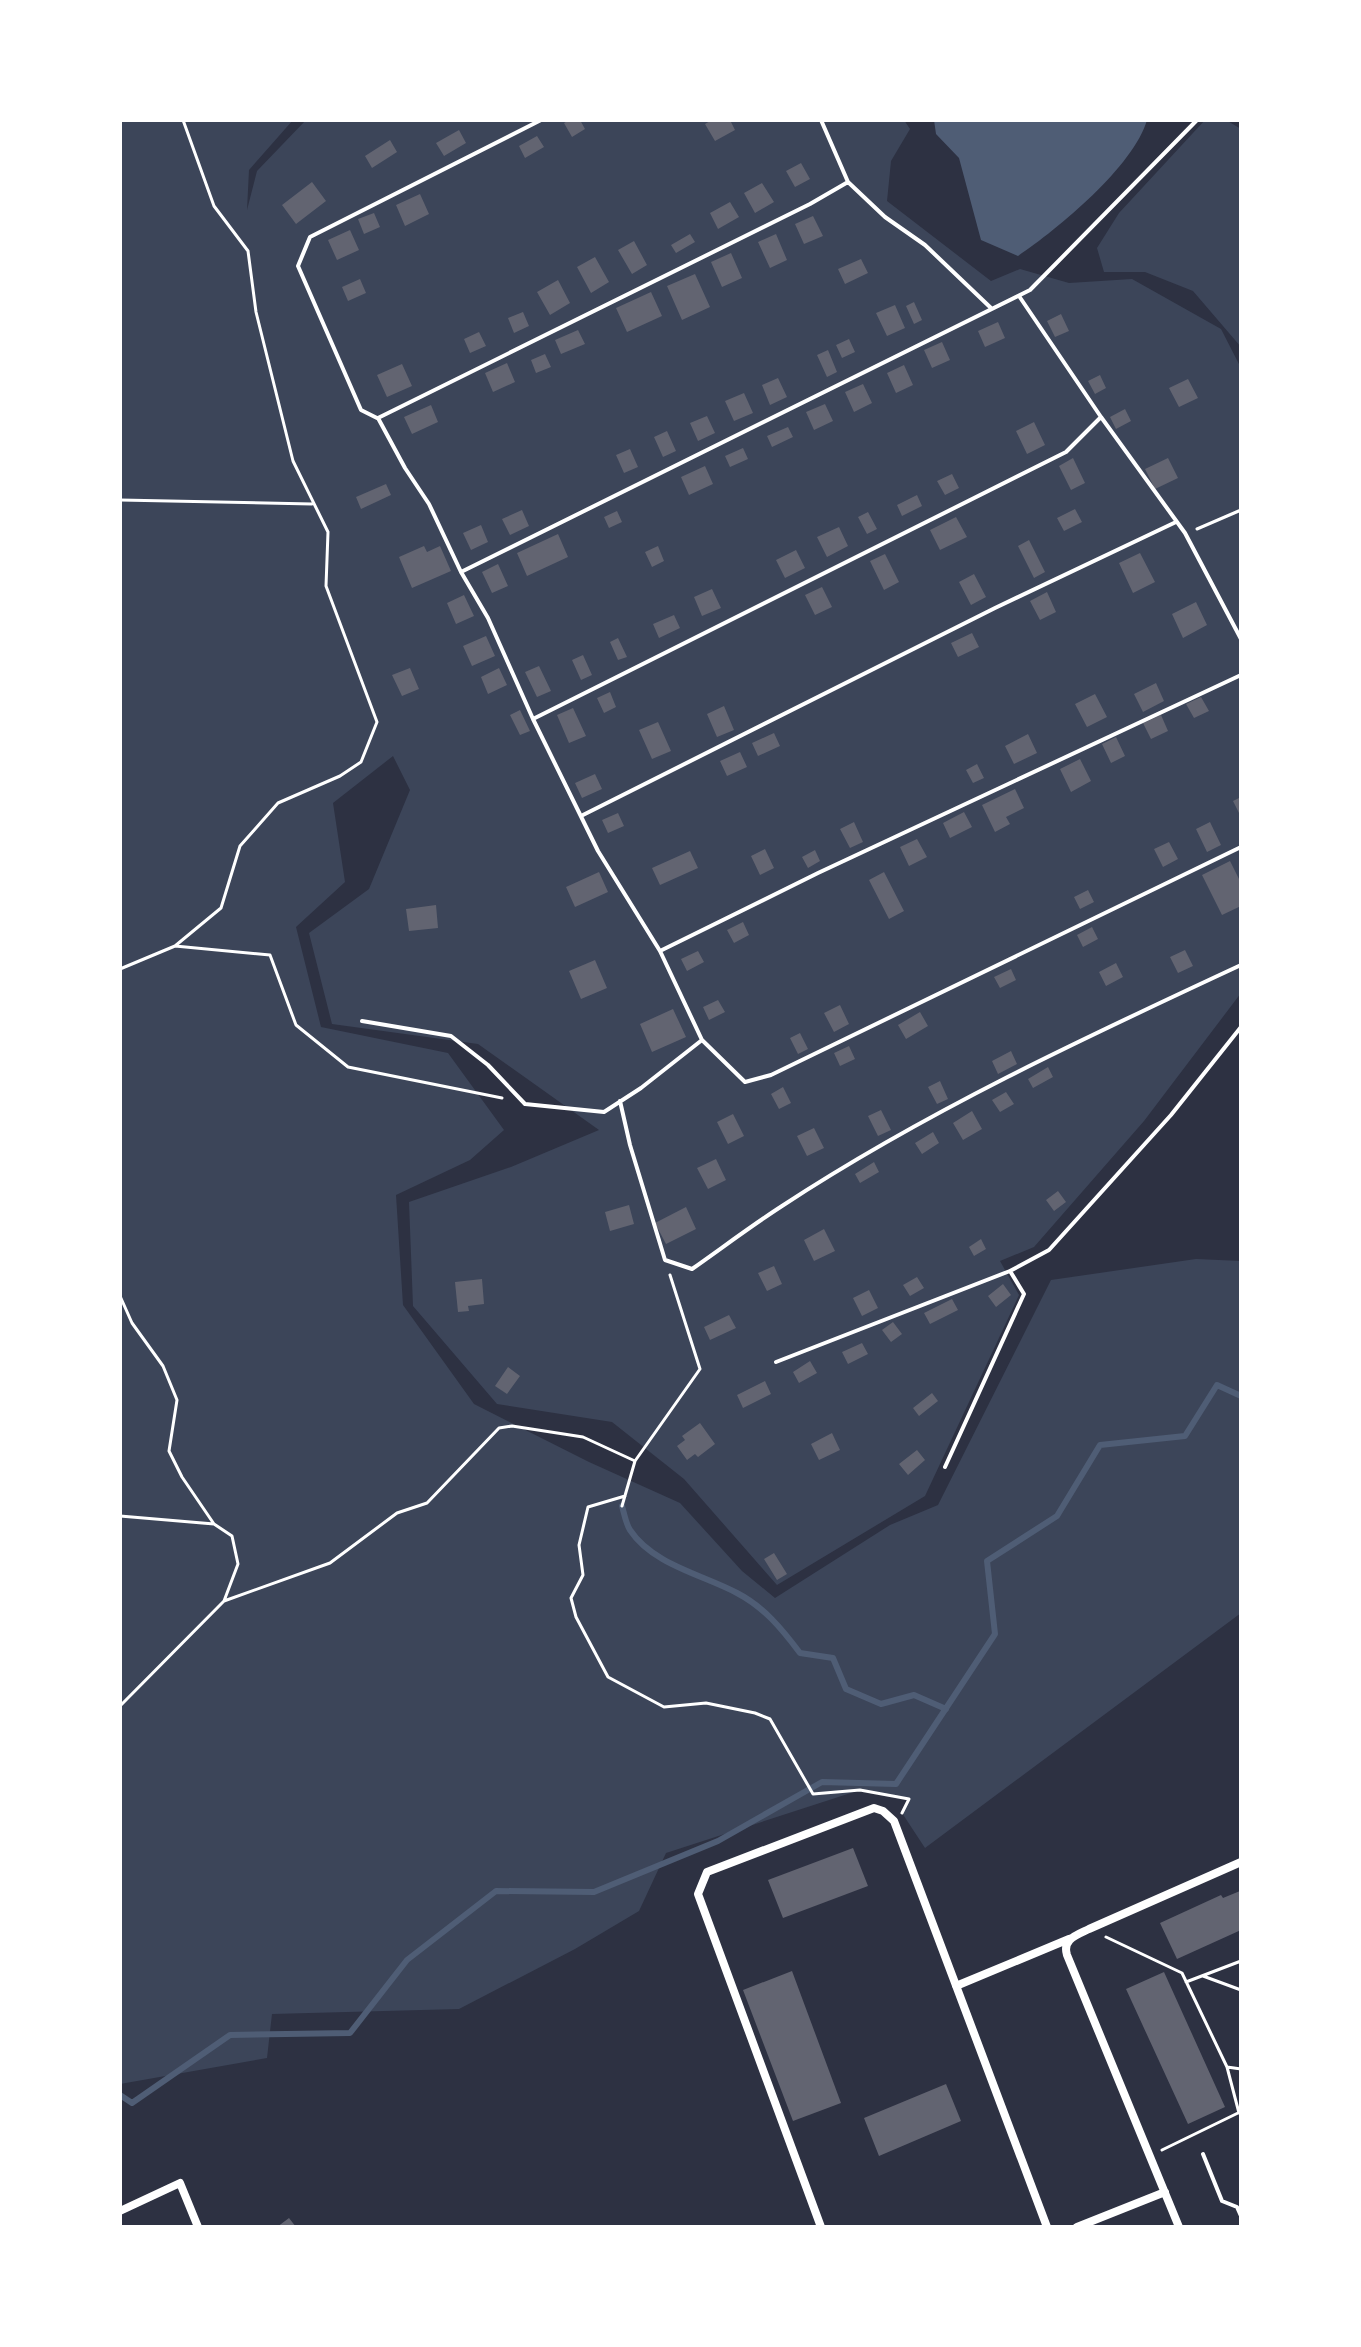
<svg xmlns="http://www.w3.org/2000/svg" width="1361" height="2347" viewBox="0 0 1361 2347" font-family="'DM Sans',sans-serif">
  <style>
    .green { fill: #3c4559 }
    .water { fill: #4f5d75 }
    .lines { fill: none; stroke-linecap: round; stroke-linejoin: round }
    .stream { stroke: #4f5d75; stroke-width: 6 }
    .building { fill: #626471 }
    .path { stroke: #fff; stroke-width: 3 }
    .service { stroke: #fff; stroke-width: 4 }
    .minor { stroke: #fff; stroke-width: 8 }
  </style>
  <rect width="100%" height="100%" fill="#2d3142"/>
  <path class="green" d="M120,120H293L249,170L247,210L257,171L306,120H904L910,129L891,161L887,201L991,281L1020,269L1069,283L1132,279L1221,329L1241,368V993L1144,1121L1034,1247L1000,1261L1019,1295L925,1496L777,1585L684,1479L612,1422L497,1404L413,1306L409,1202L511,1167L599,1130L478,1044L332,1024L309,933L369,889L410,790L393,756L333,803L345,882L296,927L321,1027L448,1053L504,1130L470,1160L396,1195L403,1305L474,1404L589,1462L680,1503L742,1571L775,1598L890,1525L938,1505L1051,1280L1196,1259L1241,1261V1613L925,1848L902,1813L908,1800L860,1790L666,1853L639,1911L575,1949L459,2009L272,2014L267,2058L120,2084Z
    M1205,120H1226L1241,129V212L1239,217H1241V347L1193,291L1145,272H1104L1097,248L1119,213Z"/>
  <path class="water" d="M934,120H1147C1134,166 1058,229 1018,256L981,240L959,158L936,134Z"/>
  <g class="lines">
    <path class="stream" d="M622,1506C624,1513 626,1524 630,1530C653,1565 704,1575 737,1593C764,1607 782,1629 800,1653L833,1658L846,1689L881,1704L914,1695L946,1709
      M120,2095L132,2103L230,2035L350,2033L407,1960L496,1891L594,1892L718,1841L822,1782L896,1784L995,1634L987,1561L1057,1516L1100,1445L1185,1436L1217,1385L1241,1396"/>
  </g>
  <path class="building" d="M569,120H580L585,129L572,137L564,123Z
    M712,120H730L735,130L715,141L705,124Z
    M459,130L466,143L444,156L436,143Z
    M537,136L544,147L525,158L519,146Z
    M390,140L397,152L372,168L365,156Z
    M801,163L810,179L795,187L786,171Z
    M312,182L326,201L296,224L282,205Z
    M762,183L774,202L755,213L744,193Z
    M420,194L429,214L405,226L396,205Z
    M730,202L739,217L718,229L710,213Z
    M374,213L380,227L364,234L358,219Z
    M813,216L823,236L804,244L795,224Z
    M350,230L359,250L337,260L328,240Z
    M690,234L695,242L676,253L671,245Z
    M776,234L787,260L770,268L758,242Z
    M634,241L647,265L632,274L618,250Z
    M731,253L742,278L722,287L711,262Z
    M595,257L609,282L591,293L577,267Z
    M861,259L868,273L845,284L838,269Z
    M695,274L710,307L682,320L667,286Z
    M360,279L366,293L348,301L342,287Z
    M558,280L570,303L550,315L537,292Z
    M651,292L662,316L627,332L616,308Z
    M914,302L922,320L914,324L906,306Z
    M895,305L905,328L887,336L876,313Z
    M523,312L529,326L514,333L508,318Z
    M1061,314L1069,331L1055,337L1047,321Z
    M998,322L1005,338L985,347L978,331Z
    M578,330L585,344L561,354L555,340Z
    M479,332L486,346L470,353L464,339Z
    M849,339L855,352L842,358L836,345Z
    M942,342L950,360L932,368L924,350Z
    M828,350L837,372L827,377L817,355Z
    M545,354L551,367L536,373L531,360Z
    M507,363L515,382L493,392L485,373Z
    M402,364L412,386L387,397L377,375Z
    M904,365L913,385L896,393L887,373Z
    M1100,375L1106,388L1095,394L1088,381Z
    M778,378L787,397L770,405L762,385Z
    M1188,379L1198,398L1179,407L1169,388Z
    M863,384L872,403L854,412L845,392Z
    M744,393L753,413L734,421L725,401Z
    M825,404L833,421L814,430L806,412Z
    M431,405L438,422L412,434L404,417Z
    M1125,409L1131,421L1116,429L1110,417Z
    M707,416L715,433L698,441L690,423Z
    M1034,422L1045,445L1027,454L1016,431Z
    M788,427L793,437L772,447L767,436Z
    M667,431L676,451L663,457L654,437Z
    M743,448L748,459L730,467L725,456Z
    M630,449L638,467L624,473L616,455Z
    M1073,458L1085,483L1071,490L1059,466Z
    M1168,458L1178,478L1155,489L1145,469Z
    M705,466L713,484L689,495L681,477Z
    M952,474L959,488L945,495L937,481Z
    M386,484L391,495L361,509L356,497Z
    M917,495L922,506L902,516L897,505Z
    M1075,509L1082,522L1064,531L1057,518Z
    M522,510L529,526L510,535L502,519Z
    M617,511L622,522L609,528L604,517Z
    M868,512L877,529L867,534L858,517Z
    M956,517L967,537L940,550L930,530Z
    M481,525L488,542L471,550L463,533Z
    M839,527L848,546L827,557L817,537Z
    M558,534L568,557L527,576L517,553Z
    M1029,540L1045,572L1034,578L1018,546Z
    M424,546L427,552L440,546L451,571L412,588L399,557Z
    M658,546L664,561L652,567L645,552Z
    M796,550L805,568L785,578L776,560Z
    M1140,553L1155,582L1133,593L1119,563Z
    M885,554L899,582L884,590L870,561Z
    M498,564L508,586L492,593L482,572Z
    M974,574L986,597L971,605L959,582Z
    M822,587L832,607L815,615L805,595Z
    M712,589L721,608L702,616L694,597Z
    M1047,592L1056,612L1040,620L1030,601Z
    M464,595L474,616L456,624L447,603Z
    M1196,602L1207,625L1183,638L1172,614Z
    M674,615L680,628L659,638L653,624Z
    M972,633L979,647L958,657L951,643Z
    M486,636L495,656L472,666L463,646Z
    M618,638L627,657L618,660L610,642Z
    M583,655L592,675L581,680L572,660Z
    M539,666L551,691L537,697L525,672Z
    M410,668L419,689L402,696L392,675Z
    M499,668L507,685L488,694L481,677Z
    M1156,683L1164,701L1143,712L1134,694Z
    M610,692L616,707L604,713L597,698Z
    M1095,694L1107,717L1087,727L1075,704Z
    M1201,697L1209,711L1194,718L1186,704Z
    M724,706L734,730L717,737L707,714Z
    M573,708L586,736L569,743L557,715Z
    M520,710L530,731L520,735L510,715Z
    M1161,715L1168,731L1151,739L1143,723Z
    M658,722L671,751L652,759L639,730Z
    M774,733L780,746L758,756L752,743Z
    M1028,734L1037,753L1014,764L1005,746Z
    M1116,737L1125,756L1111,763L1102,744Z
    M740,752L747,767L727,776L720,761Z
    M1080,759L1091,781L1071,792L1060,769Z
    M977,764L984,778L973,783L966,770Z
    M595,774L602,789L582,798L575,783Z
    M1015,789L1024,808L1006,817L1010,824L995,832L982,805Z
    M1241,797V817L1233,801Z
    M964,812L972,827L950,838L943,823Z
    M618,813L624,826L608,833L602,820Z
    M854,822L863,842L850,848L840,829Z
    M1210,822L1221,845L1207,852L1196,829Z
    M917,839L927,857L909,866L900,847Z
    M1169,842L1178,859L1163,867L1154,849Z
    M765,849L774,868L760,875L751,856Z
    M815,850L820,861L808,868L802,857Z
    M690,851L698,868L660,885L652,868Z
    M1230,861L1241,883V906L1222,915L1202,875Z
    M599,872L608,892L575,907L566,887Z
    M884,872L904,911L889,919L869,880Z
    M1088,890L1094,902L1080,909L1074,897Z
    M436,905L438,928L409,931L406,909Z
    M743,922L749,935L734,943L727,930Z
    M1092,927L1098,939L1083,947L1077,935Z
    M1185,950L1193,966L1178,973L1170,957Z
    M698,951L704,962L687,971L681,959Z
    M595,960L607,988L581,999L569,971Z
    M1116,963L1123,977L1106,986L1099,972Z
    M1011,969L1016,980L1000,988L994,977Z
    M718,1000L725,1012L709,1020L703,1007Z
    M840,1005L849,1024L834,1032L824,1013Z
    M673,1009L686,1037L652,1052L640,1024Z
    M920,1012L928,1026L906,1039L898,1025Z
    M800,1033L808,1049L798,1054L790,1038Z
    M849,1046L855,1059L840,1066L834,1053Z
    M1011,1051L1017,1064L998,1074L992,1061Z
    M1048,1067L1053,1077L1033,1088L1028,1079Z
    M940,1081L948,1099L937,1104L928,1087Z
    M783,1087L791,1103L779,1109L771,1094Z
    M1006,1092L1014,1104L1000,1112L992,1100Z
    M881,1110L891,1130L878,1136L868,1116Z
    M972,1111L982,1129L963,1140L953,1123Z
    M733,1114L744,1136L728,1144L717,1122Z
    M814,1128L824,1148L807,1156L797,1136Z
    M933,1132L939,1143L922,1154L915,1143Z
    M716,1159L726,1180L708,1189L697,1168Z
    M874,1162L879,1172L860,1183L855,1174Z
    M1058,1191L1066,1202L1054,1211L1046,1200Z
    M629,1205L634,1224L610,1231L605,1212Z
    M686,1207L696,1229L666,1244L655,1223Z
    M824,1229L835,1251L814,1261L804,1240Z
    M981,1239L986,1249L974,1256L969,1247Z
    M774,1266L782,1284L767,1291L758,1273Z
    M917,1277L924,1288L910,1296L903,1285Z
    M482,1279L484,1304L468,1306L469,1311L458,1312L455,1282Z
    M1003,1284L1011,1295L996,1307L988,1296Z
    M869,1290L878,1308L862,1316L853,1298Z
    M952,1299L958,1310L930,1324L924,1313Z
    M729,1315L736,1328L710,1340L704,1327Z
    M893,1322L902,1334L891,1342L882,1330Z
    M862,1343L868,1354L848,1364L842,1352Z
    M810,1361L817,1373L799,1383L793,1372Z
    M508,1367L520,1376L507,1394L495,1386Z
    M765,1381L771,1394L743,1408L737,1395Z
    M932,1393L938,1401L919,1416L913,1408Z
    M700,1423L715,1444L698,1457L695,1454L687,1460L677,1446L685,1440L682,1436Z
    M832,1433L840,1450L819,1460L811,1444Z
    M917,1450L925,1460L908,1475L899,1464Z
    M774,1553L787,1574L777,1580L764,1559Z
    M853,1848L868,1886L783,1918L768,1880Z
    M1240,1891L1241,1930L1177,1959L1160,1923L1221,1895L1223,1898Z
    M792,1971L841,2103L793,2121L743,1990Z
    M1164,1972L1225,2107L1188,2124L1126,1989Z
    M946,2084L961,2121L879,2156L864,2118Z
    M289,2218L296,2227H277Z"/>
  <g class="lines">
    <path class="path" d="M120,500L312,504
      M1197,529L1241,510
      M175,946L221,908L240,846L278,803L340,776L361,762L377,722L326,586L328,532L293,461L256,312L248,251L214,206L183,120
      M120,969L175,946L270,955L296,1025L348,1067L502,1098
      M120,1296L132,1323L163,1366L177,1400L169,1451L182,1477L214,1524
      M625,1496L588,1507L579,1545L583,1575L571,1598L576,1617L608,1677L664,1707L706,1703L755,1713L770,1719L813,1794L860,1790L909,1799L902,1813
      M622,1506L635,1461
      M120,1516L214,1524L232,1536L238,1564L224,1601L120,1706
      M224,1601L330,1563L397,1513L427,1503L499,1428L512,1426L583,1437L635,1461L700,1369L670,1275
      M1106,1937L1182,1973L1227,2067L1239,2113
      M1203,1976L1241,1990
      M1186,1982L1241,1961
      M1227,2067L1241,2069
      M1162,2150L1238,2113"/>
    <path class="service" d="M821,120L848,182L885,217L925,245L991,308
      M848,182L810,204L378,418L405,468L429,504L461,572L488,618L533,719L598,851L660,951L702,1040L745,1082L771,1075L1241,847
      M1101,417L1185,533L1241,639
      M377,418L361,410L298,266L310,237L541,120
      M461,572L1030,290L1197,120
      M533,719L1066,452L1101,417L1019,296
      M581,816L995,608L1176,522
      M660,951L818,873L1241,675
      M362,1021L451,1036L488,1065L525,1104L604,1112L641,1088L702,1040
      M620,1101L630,1145L665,1260L692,1269C722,1248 751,1226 782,1206C925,1112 1086,1037 1241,965
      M776,1362L1010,1271L1049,1250L1171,1115L1241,1027
      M945,1467L1024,1294L1010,1271
      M1203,2154L1222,2201L1237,2207L1241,2216"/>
    <path class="minor" d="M956,1986L1069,1939
      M120,2211L180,2183L198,2227
      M821,2227L698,1894L707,1872L874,1808L883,1811L894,1821L1047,2227
      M1077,2227L1165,2192
      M1179,2227L1067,1955C1062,1939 1077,1935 1089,1929L1241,1862"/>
  </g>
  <rect width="1361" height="2347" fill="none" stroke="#ffffff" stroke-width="244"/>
</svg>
